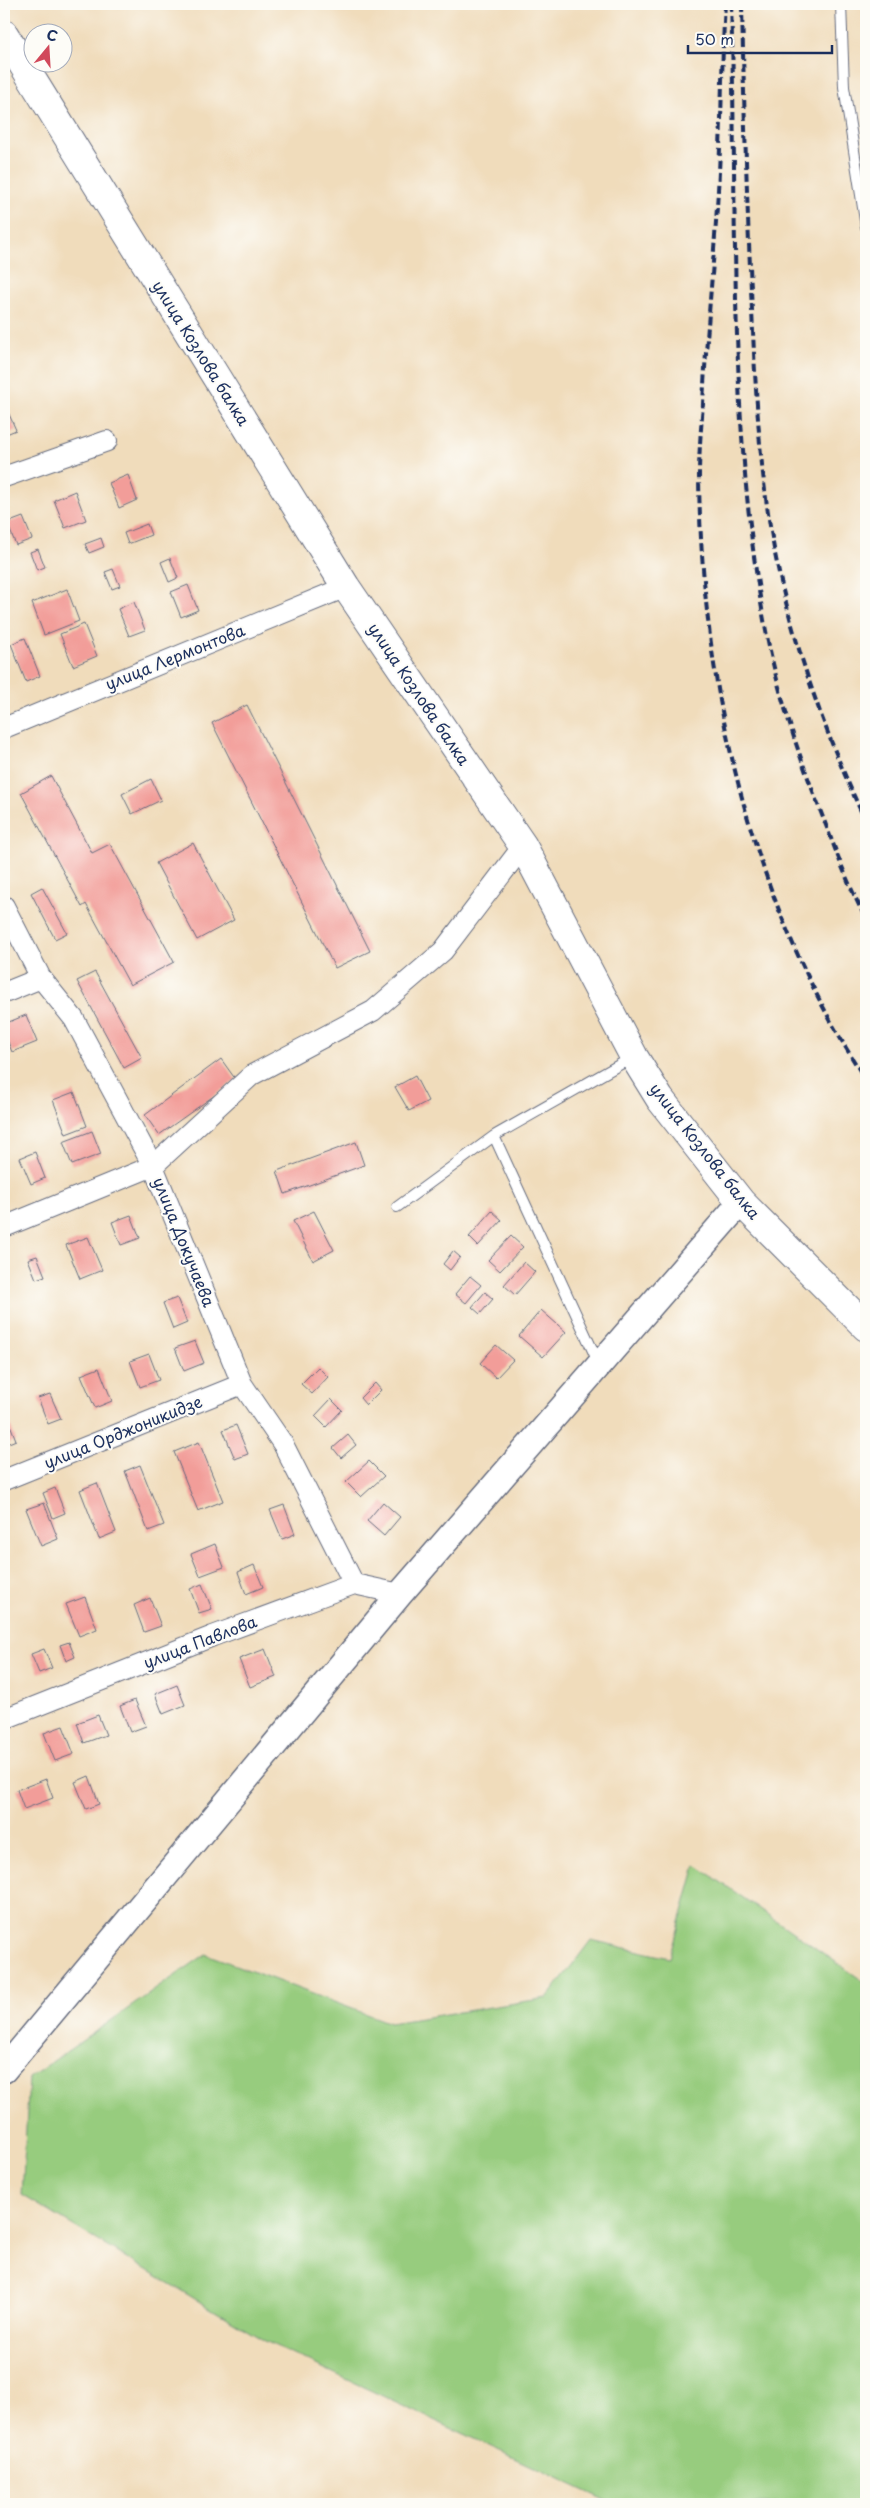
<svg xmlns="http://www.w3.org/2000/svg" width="870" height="2508" viewBox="0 0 870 2508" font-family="'Playpen Sans',sans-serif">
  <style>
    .green { fill: #97cc7e; stroke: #597e6e }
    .building { fill: #f29d99 }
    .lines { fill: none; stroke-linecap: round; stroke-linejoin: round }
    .service-casing { stroke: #666c7f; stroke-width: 12 }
    .minor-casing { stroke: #666c7f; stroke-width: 22 }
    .tertiary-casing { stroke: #666c7f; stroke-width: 28 }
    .secondary-casing { stroke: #666c7f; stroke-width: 30 }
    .service { stroke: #fff; stroke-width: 10 }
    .minor { stroke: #fff; stroke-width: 20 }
    .tertiary { stroke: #fff; stroke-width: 25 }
    .secondary { stroke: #fff; stroke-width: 28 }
    .rail { stroke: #1b2f5e; stroke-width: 4; stroke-dasharray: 8 4; stroke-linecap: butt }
    .labels { text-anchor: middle; stroke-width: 4; stroke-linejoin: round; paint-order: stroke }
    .street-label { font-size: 16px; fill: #1b2f5e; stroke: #fdfcf7 }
  </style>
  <rect width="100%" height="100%" fill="#fdfcf7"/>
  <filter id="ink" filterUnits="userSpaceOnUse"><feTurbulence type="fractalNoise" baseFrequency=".02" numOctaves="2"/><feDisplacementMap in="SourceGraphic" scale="10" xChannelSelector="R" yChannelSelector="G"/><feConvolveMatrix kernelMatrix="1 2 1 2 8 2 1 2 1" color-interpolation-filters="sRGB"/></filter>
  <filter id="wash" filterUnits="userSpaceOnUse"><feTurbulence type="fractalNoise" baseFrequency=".0096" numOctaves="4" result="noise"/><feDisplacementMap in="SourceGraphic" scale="20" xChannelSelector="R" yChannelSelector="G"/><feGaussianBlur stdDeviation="1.12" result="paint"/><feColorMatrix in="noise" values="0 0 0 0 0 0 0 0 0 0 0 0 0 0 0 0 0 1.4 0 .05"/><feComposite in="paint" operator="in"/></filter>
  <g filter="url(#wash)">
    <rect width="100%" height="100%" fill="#f0dcbb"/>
    <path class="green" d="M696,1865L866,1983V2504H613L265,2341L22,2195L29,2078L206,1954L390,2023L547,1998L591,1940L670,1958Z"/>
    <g id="blocks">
      <path class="building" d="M4,403L16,430L4,435Z
        M128,475L137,500L119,508L109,483Z
        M75,491L86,520L65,528L54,500Z
        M23,517L32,539L16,545L7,523Z
        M147,524L151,535L128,544L124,533Z
        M101,538L104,547L89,553L85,544Z
        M38,549L45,567L37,570L30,552Z
        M170,558L178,578L169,582L161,562Z
        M113,569L120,586L112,589L105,572Z
        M188,585L198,610L181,617L171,592Z
        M67,589L79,621L44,635L32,603Z
        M134,602L145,630L129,636L118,609Z
        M84,624L97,656L73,666L60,634Z
        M25,638L40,676L26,682L11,644Z
        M247,705L370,951L335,968L212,723Z
        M51,776L92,853L110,844L174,962L130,985L86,904L82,907L21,793Z
        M151,779L161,800L132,814L122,794Z
        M193,843L234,920L197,940L156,863Z
        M42,887L67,933L55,939L31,893Z
        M95,972L142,1058L124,1068L77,981Z
        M26,1015L37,1042L12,1052L4,1032V1024Z
        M221,1059L236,1080L159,1135L145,1115Z
        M415,1076L428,1101L409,1111L395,1087Z
        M74,1092L87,1126L66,1134L53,1100Z
        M92,1131L101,1154L72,1165L63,1142Z
        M356,1142L364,1165L285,1194L277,1171Z
        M35,1152L45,1178L31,1184L20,1158Z
        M314,1211L334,1250L313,1261L293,1221Z
        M492,1211L502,1220L478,1246L469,1237Z
        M131,1215L140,1238L121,1245L112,1222Z
        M511,1236L523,1247L500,1271L488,1260Z
        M88,1237L102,1270L80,1279L66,1245Z
        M453,1251L460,1257L450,1270L443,1264Z
        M37,1256L45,1276L36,1279L28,1259Z
        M524,1262L535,1272L515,1295L504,1285Z
        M470,1276L481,1285L466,1303L455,1294Z
        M485,1292L493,1299L480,1314L472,1307Z
        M177,1298L187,1323L173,1329L163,1303Z
        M541,1310L566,1332L543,1357L519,1336Z
        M195,1341L204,1363L184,1371L175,1348Z
        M496,1345L513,1360L496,1378L480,1363Z
        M149,1354L159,1380L140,1387L130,1361Z
        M318,1367L328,1377L312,1394L301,1384Z
        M99,1368L112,1401L95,1408L81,1375Z
        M375,1383L381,1390L366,1405L360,1398Z
        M50,1394L61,1419L48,1424L38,1398Z
        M331,1399L342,1410L326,1427L315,1416Z
        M4,1409L16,1440L4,1445Z
        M236,1425L248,1454L235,1459L223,1430Z
        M348,1435L356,1445L341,1458L333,1448Z
        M199,1442L223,1501L198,1511L174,1452Z
        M369,1461L384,1476L361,1497L346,1482Z
        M140,1465L164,1525L148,1531L125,1471Z
        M97,1483L116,1532L99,1539L80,1490Z
        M55,1488L65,1513L53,1518L43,1493Z
        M383,1502L400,1517L384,1536L367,1521Z
        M44,1503L58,1539L41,1546L26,1509Z
        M284,1505L295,1534L282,1539L270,1510Z
        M215,1544L224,1567L200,1576L191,1554Z
        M254,1565L263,1587L246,1594L238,1572Z
        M202,1584L212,1609L199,1613L190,1589Z
        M85,1597L97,1629L79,1636L66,1604Z
        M150,1598L161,1626L144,1632L134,1605Z
        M69,1642L75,1657L66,1661L60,1645Z
        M44,1649L52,1668L39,1673L31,1654Z
        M265,1649L276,1677L250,1687L239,1659Z
        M177,1685L185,1705L163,1714L155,1694Z
        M135,1700L146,1726L130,1732L120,1706Z
        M98,1715L106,1735L84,1743L77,1723Z
        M63,1726L74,1754L55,1761L44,1733Z
        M89,1776L99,1804L86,1809L75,1782Z
        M46,1779L53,1798L24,1809L17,1790Z"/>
    </g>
  </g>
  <g filter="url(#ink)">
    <use href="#blocks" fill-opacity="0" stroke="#666c7f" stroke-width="1"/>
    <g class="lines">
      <g class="service-casing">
        <path id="service" d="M841,4L844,87L866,227
          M397,1207L494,1136
          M599,1364L494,1136L633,1057"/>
      </g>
      <g class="minor-casing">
        <path id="minor" d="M4,477L107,441
          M4,728L346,587
          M4,906L41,978L74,1019L153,1166L242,1384L283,1444L354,1584
          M4,993L41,978
          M4,1227L153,1166L252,1075L373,1011L443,951L523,846
          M4,1480L242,1384
          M4,1719L213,1636L354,1584L400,1594"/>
      </g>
      <g class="tertiary-casing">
        <path id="tertiary" d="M4,2070L400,1594L741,1202"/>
      </g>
      <g class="secondary-casing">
        <path id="secondary" d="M4,34L346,587L523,846L634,1057L660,1099L741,1202L866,1327"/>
      </g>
      <use href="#service" class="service"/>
      <use href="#minor" class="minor"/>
      <use href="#tertiary" class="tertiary"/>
      <use href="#secondary" class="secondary"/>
      <path class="rail" d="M725,4C722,52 722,100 720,148C717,234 707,319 703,404C701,428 699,452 699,476C701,686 751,904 866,1080
        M731,4C738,212 727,425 766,631C778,694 799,756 822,815C836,851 848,885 866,919
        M742,4C744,106 747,208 752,310C756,398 760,487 779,573C798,659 829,743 866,822"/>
    </g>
  </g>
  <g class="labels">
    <g class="street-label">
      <text transform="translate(201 353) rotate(58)" y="6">улица Козлова балка</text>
      <text transform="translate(175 657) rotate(-22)" y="6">улица Лермонтова</text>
      <text transform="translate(419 694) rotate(56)" y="6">улица Козлова балка</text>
      <text transform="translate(705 1151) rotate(52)" y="6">улица Козлова балка</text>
      <text transform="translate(184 1242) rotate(68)" y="6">улица Докучаева</text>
      <text transform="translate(123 1432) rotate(-22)" y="6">улица Орджоникидзе</text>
      <text transform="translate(200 1642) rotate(-21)" y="6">улица Павлова</text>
    </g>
  </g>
  <rect width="870" height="2508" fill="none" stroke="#fdfcf7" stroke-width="20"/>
  <g transform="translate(48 48) rotate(18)"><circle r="24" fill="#fdfcf7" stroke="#a3aaba"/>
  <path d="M0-4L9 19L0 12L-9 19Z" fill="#d1495b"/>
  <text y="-8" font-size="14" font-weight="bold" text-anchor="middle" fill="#1b2f5e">С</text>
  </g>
  <path d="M688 45v8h144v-8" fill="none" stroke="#1b2f5e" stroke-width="2.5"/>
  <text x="695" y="45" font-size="15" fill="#1b2f5e" stroke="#fdfcf7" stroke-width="4" paint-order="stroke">50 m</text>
</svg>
